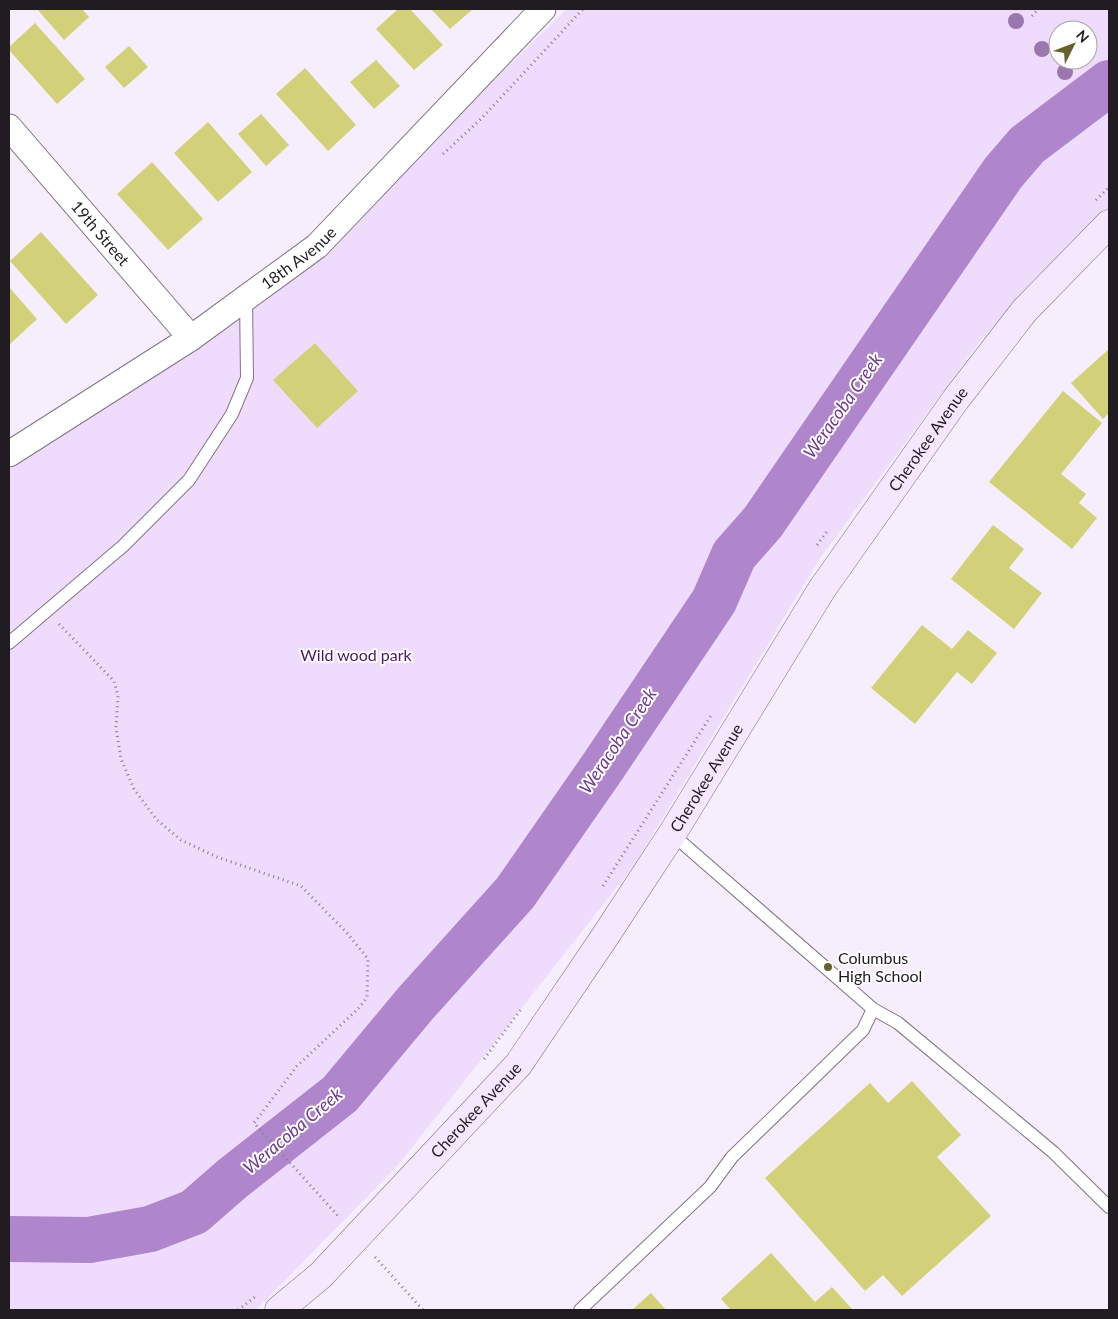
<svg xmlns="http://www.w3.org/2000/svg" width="1118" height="1319" viewBox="0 0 1118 1319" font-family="Lato,sans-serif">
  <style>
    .green { fill: #efdcfd; fill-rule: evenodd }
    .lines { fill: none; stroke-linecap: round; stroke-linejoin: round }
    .river { stroke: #af85cb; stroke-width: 46 }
    .building { fill: #d2d079 }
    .lane-casing { stroke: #7f7586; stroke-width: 14 }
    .street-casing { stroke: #7f7586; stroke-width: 27 }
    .secondary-casing { stroke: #7f7586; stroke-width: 29 }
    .path { stroke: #847d88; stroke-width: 3; stroke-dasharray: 1 4; stroke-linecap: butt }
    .lane { stroke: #fff; stroke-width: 12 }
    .street { stroke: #fff; stroke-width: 25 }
    .secondary { stroke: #f5e8fe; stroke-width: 28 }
    .tree { fill: #9a77ac }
    .poi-dot { fill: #64632f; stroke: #fff; stroke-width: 2 }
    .labels { text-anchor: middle; stroke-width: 4; stroke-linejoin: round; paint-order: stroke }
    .street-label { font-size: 16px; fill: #201c22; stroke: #fff }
    .park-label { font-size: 16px; fill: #4d1669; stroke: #fff }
    .poi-label { font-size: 16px; fill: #201c22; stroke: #fff; text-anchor: start }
    .water-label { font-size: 18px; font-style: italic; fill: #6e398d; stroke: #fff }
  </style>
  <rect width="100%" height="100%" fill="#f7eefd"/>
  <path class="green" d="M567,9H1109V208L984,336L820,558L635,864L399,1164L256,1310H9V469L286,284ZM1058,30H1088V60H1058Z"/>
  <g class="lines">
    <path class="river" d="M9,1239L89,1240L150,1229L194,1212L233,1178L340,1094L415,1004L515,893L604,765L714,601L734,555L763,522L1003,173L1027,145L1109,83"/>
  </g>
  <path class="building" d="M37,9H82L89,17L64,40Z
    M398,9H410L443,45L414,70L376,29Z
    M431,9H473L450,29Z
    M35,23L85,79L57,104L9,50V47Z
    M129,46L148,67L124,88L105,67Z
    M376,60L400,86L374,109L350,82Z
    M305,68L356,125L328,151L276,94Z
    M261,114L289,145L266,166L238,134Z
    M208,122L252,172L218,202L174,153Z
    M152,162L203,219L168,250L117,194Z
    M41,232L98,295L66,324L10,261Z
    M9,287L37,319L9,345Z
    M315,343L358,391L317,428L273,380Z
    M1109,349V413L1103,419L1071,383Z
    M1063,391L1102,423L1061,474L1086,494L1079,503L1097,518L1072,549L989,482Z
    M993,525L1024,549L1009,568L1042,593L1014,629L951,579Z
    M922,625L952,649L968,630L997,653L972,684L957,672L915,724L871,688Z
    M912,1081L961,1135L937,1157L991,1216L902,1296L883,1275L865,1291L765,1178L870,1083L888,1103Z
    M771,1253L815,1302L832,1287L853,1310H731L721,1299Z
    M651,1293L666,1310H632Z"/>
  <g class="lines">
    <g class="lane-casing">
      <path id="lane" d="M9,643L123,546L189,480L232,414L247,378L246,298
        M672,834L873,1009L898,1023L1053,1152L1109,1207
        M580,1310L710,1187L732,1157L863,1030L873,1009"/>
    </g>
    <g class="street-casing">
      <g id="street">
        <path id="s1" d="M9,127L191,338"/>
        <path id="s2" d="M9,454L191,338L317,246L543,9"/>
      </g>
    </g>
    <g class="secondary-casing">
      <g id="secondary">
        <path id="s3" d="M279,1310L321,1275L518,1065L606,935L672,834L822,589L956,399L1025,310L1109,224"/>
      </g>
    </g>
    <path class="path" d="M1032,16L1038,9
      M443,154L481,119L583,9
      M1096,200L1109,187
      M817,545L828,530
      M59,624L114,681L118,696L116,728L121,759L134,789L157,820L181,840L217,857L301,886L348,934L368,959L367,997L360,1007L297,1066L254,1123L339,1217
      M603,886L712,714
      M484,1059L522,1008
      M375,1257L423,1310
      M238,1310L255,1297"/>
    <use href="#lane" class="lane"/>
    <use href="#street" class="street"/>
    <use href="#secondary" class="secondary"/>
  </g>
  <g class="tree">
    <circle cx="1016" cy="21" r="8"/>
    <circle cx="1042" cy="49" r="8"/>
    <circle cx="1065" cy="72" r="8"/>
  </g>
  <circle class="poi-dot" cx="828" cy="967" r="5"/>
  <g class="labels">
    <g class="street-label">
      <text dy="6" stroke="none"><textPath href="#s1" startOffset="140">19th Street</textPath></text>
      <text dy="6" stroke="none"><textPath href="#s2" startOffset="350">18th Avenue</textPath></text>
      <text dy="6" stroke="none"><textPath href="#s3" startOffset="1091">Cherokee Avenue</textPath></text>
      <text dy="6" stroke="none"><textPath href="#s3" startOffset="686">Cherokee Avenue</textPath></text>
      <text dy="6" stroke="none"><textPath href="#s3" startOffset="281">Cherokee Avenue</textPath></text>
    </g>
    <g class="park-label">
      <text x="356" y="661">Wild wood park</text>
    </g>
    <g class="poi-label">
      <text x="838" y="964">Columbus<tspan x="838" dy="18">High School</tspan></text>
    </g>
    <g class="water-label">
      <text transform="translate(843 406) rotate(-55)" y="6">Weracoba Creek</text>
      <text transform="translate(618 741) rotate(-56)" y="6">Weracoba Creek</text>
      <text transform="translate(293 1131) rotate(-40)" y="6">Weracoba Creek</text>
    </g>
  </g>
  <rect width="1118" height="1319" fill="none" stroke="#201c22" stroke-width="20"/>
  <g transform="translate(1073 45) rotate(48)"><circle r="24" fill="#ffffff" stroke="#a6a4a7"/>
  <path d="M0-4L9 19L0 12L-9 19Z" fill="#64632f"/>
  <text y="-8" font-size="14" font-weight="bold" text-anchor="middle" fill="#201c22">N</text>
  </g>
</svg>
